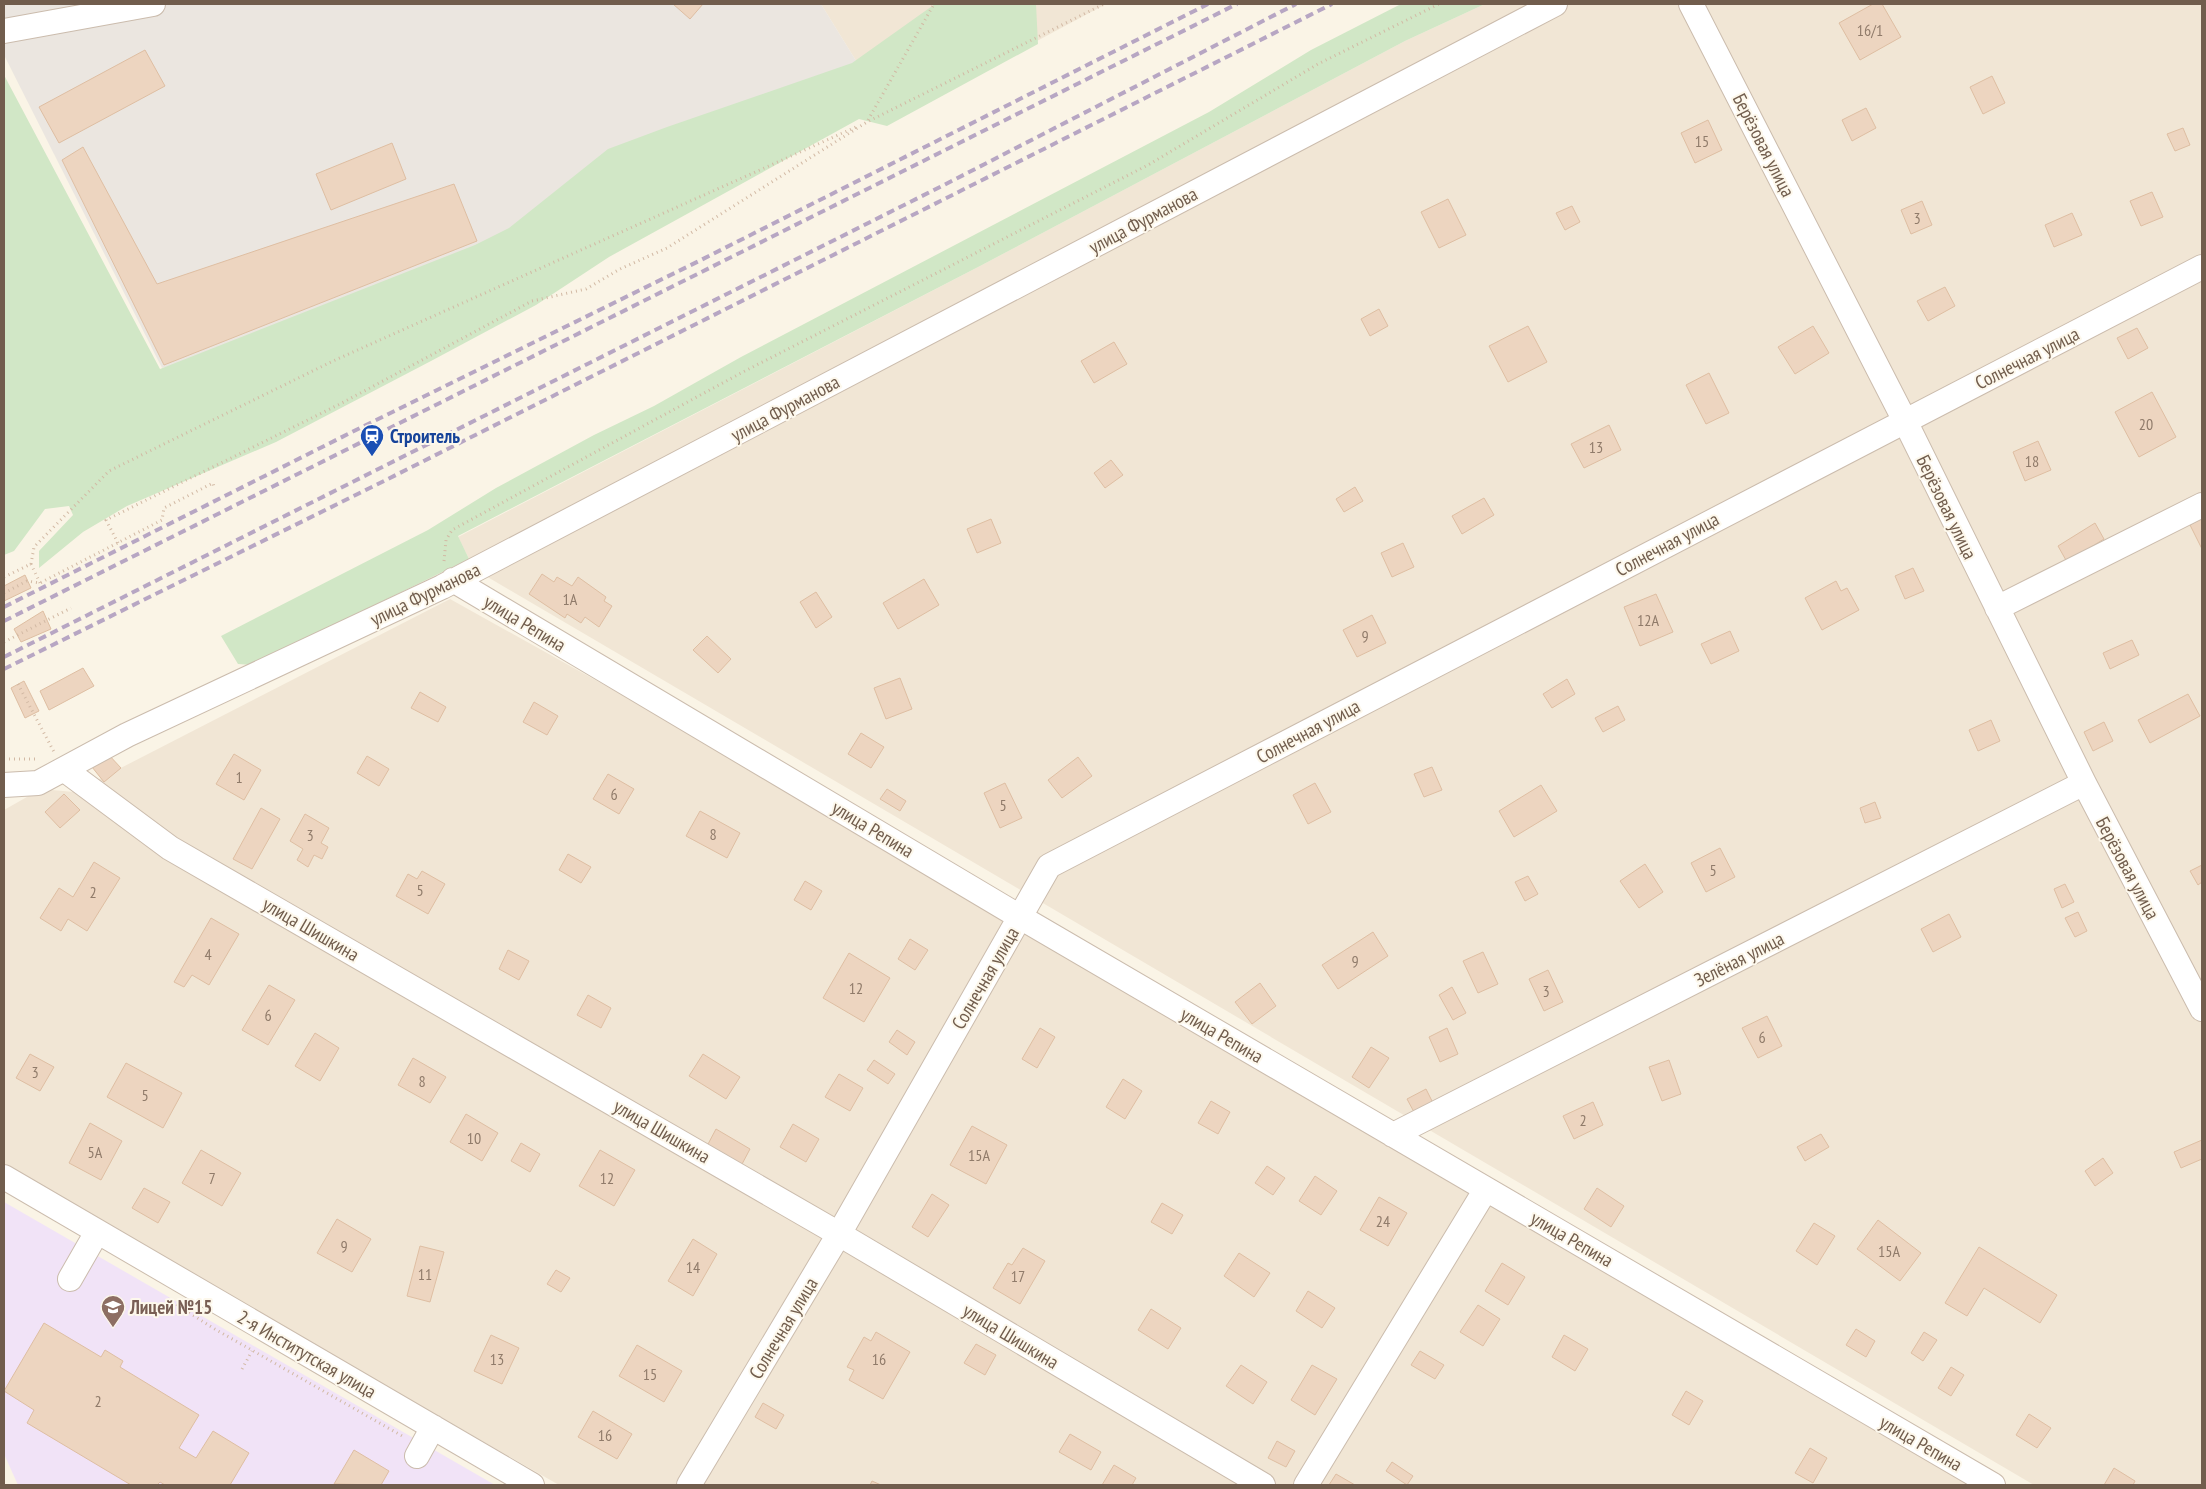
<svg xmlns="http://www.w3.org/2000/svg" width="2206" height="1489" viewBox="0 0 2206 1489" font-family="'PT Sans Narrow',sans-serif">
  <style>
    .residential { fill: #f1e6d5 }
    .industrial { fill: #ebe6e0 }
    .education { fill: #f1e3f7 }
    .green { fill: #d1e7c6 }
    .building { fill: #edd5c0; stroke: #debea2 }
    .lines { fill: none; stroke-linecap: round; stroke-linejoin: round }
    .minor-casing { stroke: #cbbcad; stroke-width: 26 }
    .path { stroke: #d2b9a4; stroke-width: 3; stroke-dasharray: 1 4; stroke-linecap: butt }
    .minor { stroke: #fff; stroke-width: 24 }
    .rail { stroke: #b7a6c3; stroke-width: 4; stroke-dasharray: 8 5; stroke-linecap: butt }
    .labels { text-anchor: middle; stroke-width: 4; stroke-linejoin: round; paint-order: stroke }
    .number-label { font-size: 16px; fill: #907b6a }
    .street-label { font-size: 19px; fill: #715d4d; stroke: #fdf8ec }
    .transit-label { font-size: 19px; font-weight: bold; fill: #164399; stroke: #fdf8ec; text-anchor: start }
    .education-label { font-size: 19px; font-weight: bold; fill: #785e54; stroke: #fdf8ec; text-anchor: start }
  </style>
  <rect width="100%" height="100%" fill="#faf4e6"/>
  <path class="residential" d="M821,4H1106L886,122L863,72Z
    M1485,4H2202V1485H2034L474,569L458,537L982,265L1405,41Z
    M450,599L1020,917L1975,1485H559L4,1167V810L41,789L74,792Z"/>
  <path class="industrial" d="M4,4H821L863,72L457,291L162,368L4,55Z"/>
  <path class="education" d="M4,1202L495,1485H18L4,1454Z"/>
  <path class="green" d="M935,4H1036L1038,44L887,126L859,119L609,257L536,305L431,361L276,442L127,506L83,532L39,568V551L73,515L69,506L45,509L14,551L4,555V75L160,369L475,245L509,228L608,149L667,127L852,63Z
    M1401,4H1485L1405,41L982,265L458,536L469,559L252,665L238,664L221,636L428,530L496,488L594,435L654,406L741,357L1209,112L1311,50Z"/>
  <path class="building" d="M673,4H703L690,19Z
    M1873,4H1882L1901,37L1860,60L1839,23Z
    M145,50L165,86L59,143L39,107Z
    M1992,76L2005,103L1983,114L1970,87Z
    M1866,108L1876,128L1852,141L1842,120Z
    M1708,120L1722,150L1695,163L1681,133Z
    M2183,128L2190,145L2175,151L2167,134Z
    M392,143L406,179L331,210L316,174Z
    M83,147L157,284L454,184L477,241L164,365L62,160Z
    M2152,192L2163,217L2141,226L2130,201Z
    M1448,199L1466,235L1439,248L1421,212Z
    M1922,201L1932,225L1911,234L1901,210Z
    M1572,206L1580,222L1565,230L1556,213Z
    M2072,213L2082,235L2054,247L2045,225Z
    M1945,287L1955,306L1928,321L1917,301Z
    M1379,309L1388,326L1370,336L1361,319Z
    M1528,326L1547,362L1508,382L1489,346Z
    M1813,326L1829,353L1795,374L1778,347Z
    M2137,328L2148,348L2128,359L2117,338Z
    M1114,342L1127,364L1094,383L1081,361Z
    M1709,373L1729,413L1706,424L1686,385Z
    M2152,392L2176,437L2139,457L2115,412Z
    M1609,425L1621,450L1584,468L1571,444Z
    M2038,441L2051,470L2025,481L2013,452Z
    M1111,460L1123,475L1105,488L1094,473Z
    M1355,487L1363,501L1344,512L1336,499Z
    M1484,498L1494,515L1462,534L1452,516Z
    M2202,518V549L2190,525Z
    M991,519L1001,543L977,553L967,529Z
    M2095,523L2104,539L2067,562L2058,546Z
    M1403,543L1414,567L1392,577L1381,553Z
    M1913,568L1924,591L1905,599L1895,576Z
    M542,574L554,582L557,577L572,586L578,577L606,597L604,601L612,606L599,627L585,617L581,623L567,614L565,618L529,594Z
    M25,575L31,588L4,601V586Z
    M924,579L939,605L898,629L883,603Z
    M1836,581L1841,591L1847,588L1859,610L1822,630L1805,598Z
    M816,592L832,617L816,628L800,602Z
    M1656,594L1673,632L1640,646L1624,607Z
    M43,611L51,629L21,642L14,629Z
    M1372,615L1386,643L1357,657L1343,630Z
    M1730,631L1739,651L1711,664L1701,644Z
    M707,636L731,659L718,673L693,650Z
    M2132,640L2139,655L2110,669L2103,653Z
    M83,668L94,686L49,710L40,691Z
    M900,678L912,709L886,719L874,688Z
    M1567,679L1575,694L1552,708L1543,694Z
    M24,681L39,711L25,718L11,688Z
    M420,692L446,707L438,722L411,708Z
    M2188,694L2200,716L2150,743L2138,720Z
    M534,702L558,716L547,735L523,722Z
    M1618,706L1625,720L1603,732L1595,718Z
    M1991,720L2000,741L1978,751L1969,730Z
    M2104,722L2113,741L2093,751L2084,732Z
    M861,733L884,747L871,768L848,754Z
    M108,754L121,768L104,782L92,767Z
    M234,754L261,770L244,800L216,784Z
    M367,756L389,769L379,786L357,773Z
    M1078,757L1092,776L1062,798L1048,780Z
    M1432,767L1442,790L1424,797L1414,774Z
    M608,774L634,789L619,814L593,799Z
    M1005,783L1022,818L1000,828L984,793Z
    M1315,783L1331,812L1308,824L1293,795Z
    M1541,785L1557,811L1514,837L1499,811Z
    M887,789L906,801L900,811L880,799Z
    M64,794L80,810L60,828L45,812Z
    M1875,802L1881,818L1865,823L1860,808Z
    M261,808L280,819L252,869L233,859Z
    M700,811L740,833L727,858L686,836Z
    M305,814L329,828L321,843L328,847L322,859L314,855L308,867L297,860L303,849L290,841Z
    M1720,848L1735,877L1706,892L1691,863Z
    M568,854L591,867L581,883L559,870Z
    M94,862L120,878L87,931L68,919L61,931L40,918L59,888L73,897Z
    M1645,864L1663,892L1639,908L1620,881Z
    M2202,865V882L2198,885L2190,871Z
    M422,871L445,884L428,914L396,896L408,874L417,879Z
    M1528,876L1538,894L1525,901L1515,882Z
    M805,881L822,891L811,910L794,900Z
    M2065,884L2074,902L2062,908L2054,889Z
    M2078,912L2087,931L2075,937L2065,918Z
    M1949,914L1961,937L1933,952L1921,929Z
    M211,918L239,934L209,985L192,975L184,987L174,982Z
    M1373,932L1388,956L1338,989L1322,965Z
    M910,939L928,950L915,970L898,959Z
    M508,950L529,961L519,980L499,969Z
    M1483,952L1498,984L1478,993L1463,961Z
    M849,953L890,978L864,1022L823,998Z
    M1548,970L1563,1002L1544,1011L1529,979Z
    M1260,983L1276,1006L1252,1024L1235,1002Z
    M269,985L295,1000L268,1045L242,1030Z
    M1452,987L1466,1013L1453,1020L1439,995Z
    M588,995L611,1008L601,1028L577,1015Z
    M1767,1016L1782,1046L1758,1058L1742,1028Z
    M1040,1028L1055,1037L1037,1068L1022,1059Z
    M1447,1028L1458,1054L1440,1062L1429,1037Z
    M897,1030L915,1042L907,1055L889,1042Z
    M315,1033L339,1048L320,1081L295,1066Z
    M1371,1047L1389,1058L1369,1088L1352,1077Z
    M30,1054L54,1067L40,1091L16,1078Z
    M703,1054L740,1077L726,1099L689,1076Z
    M413,1058L446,1077L430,1103L398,1085Z
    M874,1060L895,1074L888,1084L867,1070Z
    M1669,1060L1681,1094L1662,1101L1649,1067Z
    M126,1063L182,1093L163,1128L107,1097Z
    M839,1074L863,1088L850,1111L825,1097Z
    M1123,1079L1142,1091L1125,1119L1106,1107Z
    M1426,1089L1433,1103L1414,1112L1407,1099Z
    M1211,1101L1230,1112L1218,1134L1198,1123Z
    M1593,1102L1603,1125L1574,1139L1563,1116Z
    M466,1114L498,1133L482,1161L450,1142Z
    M90,1123L122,1141L101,1180L69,1163Z
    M793,1124L819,1139L806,1162L780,1147Z
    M972,1126L1007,1145L986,1184L950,1165Z
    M716,1129L750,1149L741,1166L707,1146Z
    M1821,1134L1829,1147L1805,1161L1797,1147Z
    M2202,1140V1159L2181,1168L2174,1152Z
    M521,1143L540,1154L530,1172L511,1161Z
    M201,1150L241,1173L222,1206L182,1183Z
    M600,1150L635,1170L614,1206L579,1186Z
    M2103,1158L2113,1173L2095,1186L2085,1171Z
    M1267,1166L1285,1178L1273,1195L1255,1183Z
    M1315,1176L1337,1191L1321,1215L1299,1201Z
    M144,1188L170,1202L158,1223L132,1208Z
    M1597,1188L1624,1206L1611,1227L1584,1209Z
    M932,1194L949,1205L928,1237L912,1227Z
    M1379,1197L1407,1213L1388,1246L1360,1230Z
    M1162,1203L1183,1215L1172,1234L1151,1222Z
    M337,1219L371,1239L352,1272L317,1253Z
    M1878,1220L1921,1253L1900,1281L1857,1249Z
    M1814,1223L1835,1236L1817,1265L1796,1251Z
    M693,1239L717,1254L693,1296L668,1281Z
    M420,1246L444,1252L430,1302L407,1296Z
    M1979,1247L2057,1295L2040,1323L1984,1288L1967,1316L1945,1303Z
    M1023,1248L1045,1261L1020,1304L993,1288L1008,1263L1012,1265Z
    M1239,1253L1270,1273L1254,1297L1224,1276Z
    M1502,1263L1525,1277L1508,1305L1485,1291Z
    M556,1270L570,1278L561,1292L547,1284Z
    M1308,1291L1335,1308L1322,1328L1296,1311Z
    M1478,1305L1500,1319L1483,1346L1460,1332Z
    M1151,1309L1181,1328L1168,1349L1138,1330Z
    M44,1323L101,1357L105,1350L123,1361L120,1367L199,1415L179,1448L196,1458L213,1431L249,1453L230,1485H165L160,1482L157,1485H131L27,1423L34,1410L4,1391Z
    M1856,1329L1875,1341L1866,1357L1846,1345Z
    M876,1332L910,1352L883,1399L849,1380L854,1370L847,1367L864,1337L871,1341Z
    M1924,1332L1937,1340L1923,1361L1911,1353Z
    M491,1335L519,1348L502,1384L474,1371Z
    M1564,1335L1588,1349L1575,1371L1552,1357Z
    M976,1344L996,1355L985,1375L964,1363Z
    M637,1345L682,1371L664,1402L619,1376Z
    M1420,1351L1444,1365L1435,1379L1411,1365Z
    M1241,1365L1267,1382L1253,1404L1226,1386Z
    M1312,1365L1337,1379L1315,1415L1291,1400Z
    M1951,1367L1964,1375L1951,1396L1938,1388Z
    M1686,1391L1703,1401L1689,1425L1672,1415Z
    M763,1403L784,1415L776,1429L755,1417Z
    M593,1411L632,1434L617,1459L578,1437Z
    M2029,1414L2051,1428L2037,1448L2016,1435Z
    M1070,1434L1101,1452L1091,1470L1059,1452Z
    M1277,1441L1295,1451L1286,1467L1268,1458Z
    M1810,1448L1827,1458L1813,1483L1795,1473Z
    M354,1450L389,1471L381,1485L334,1484Z
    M1392,1462L1413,1476L1407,1485L1386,1471Z
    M1114,1465L1136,1478L1132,1485H1102Z
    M2114,1468L2135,1481L2133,1485H2104Z
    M1336,1474L1355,1485H1329Z
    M872,1481L881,1485H870Z"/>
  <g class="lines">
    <g class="minor-casing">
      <path id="minor" d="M1691,4L1905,421L2084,783L2202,1009
        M4,31L153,4
        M453,580L1020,917L1993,1485
        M1997,608L2202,505
        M65,770L170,848L839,1234L1263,1485
        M4,785L38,783L127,735L442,587L1555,4
        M1393,1135L2084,783
        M4,1177L532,1485
        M70,1279L97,1232
        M417,1456L433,1427
        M689,1485L839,1234L1049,866L2202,267
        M1306,1485L1486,1189"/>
    </g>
    <path class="path" d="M868,120L934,4
      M118,543L106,520L340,404L532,301L586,289L620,269L667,248L867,122L1104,4
      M444,561L446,540L452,530L741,373L1148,165L1318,64L1439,4
      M31,564L40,583
      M4,577L31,564L34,547L109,471L333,361L856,127
      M4,593L27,581L40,583L162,520L164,508L213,483L214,488
      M4,642L71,608
      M18,684L54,752
      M4,759H37
      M168,1299L213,1328L404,1437
      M242,1369L252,1351"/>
    <use href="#minor" class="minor"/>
    <path class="rail" d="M4,607L360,428L701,260L1208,4
      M4,621L1237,4
      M4,657L944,185L1296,4
      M4,669L384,481L1332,4"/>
  </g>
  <defs>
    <g id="station-pin" transform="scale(1.25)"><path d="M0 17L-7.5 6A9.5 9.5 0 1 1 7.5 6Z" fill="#1a4fb4" stroke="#fdf8ec"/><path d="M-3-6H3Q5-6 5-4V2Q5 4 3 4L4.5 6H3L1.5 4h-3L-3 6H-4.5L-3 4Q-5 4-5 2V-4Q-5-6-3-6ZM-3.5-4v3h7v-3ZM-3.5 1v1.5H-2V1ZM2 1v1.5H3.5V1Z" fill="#fff"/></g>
    <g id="school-pin" transform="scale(1.25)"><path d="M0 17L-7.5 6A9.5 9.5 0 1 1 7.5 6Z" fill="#8d6e63" stroke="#fdf8ec"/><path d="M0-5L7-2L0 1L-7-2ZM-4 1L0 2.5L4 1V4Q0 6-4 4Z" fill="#fff"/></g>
  </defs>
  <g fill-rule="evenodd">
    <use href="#station-pin" x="372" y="436"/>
    <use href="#school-pin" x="113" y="1307"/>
  </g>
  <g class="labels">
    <g class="number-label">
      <text x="1870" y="36">16/1</text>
      <text x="1702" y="147">15</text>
      <text x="1917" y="224">3</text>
      <text x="2146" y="430">20</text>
      <text x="1596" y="453">13</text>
      <text x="2032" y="467">18</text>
      <text x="570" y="605">1А</text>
      <text x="1648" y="626">12А</text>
      <text x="1365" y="642">9</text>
      <text x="239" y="783">1</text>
      <text x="614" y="800">6</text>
      <text x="1003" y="811">5</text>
      <text x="713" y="840">8</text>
      <text x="310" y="841">3</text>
      <text x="1713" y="876">5</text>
      <text x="420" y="896">5</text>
      <text x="93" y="898">2</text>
      <text x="208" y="960">4</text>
      <text x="1355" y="967">9</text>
      <text x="856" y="994">12</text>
      <text x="1546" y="997">3</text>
      <text x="268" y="1021">6</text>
      <text x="1762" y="1043">6</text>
      <text x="35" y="1078">3</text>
      <text x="422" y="1087">8</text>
      <text x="145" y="1101">5</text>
      <text x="1583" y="1126">2</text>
      <text x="474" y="1144">10</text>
      <text x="95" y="1158">5А</text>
      <text x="979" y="1161">15А</text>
      <text x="212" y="1184">7</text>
      <text x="607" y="1184">12</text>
      <text x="1383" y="1227">24</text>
      <text x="344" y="1252">9</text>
      <text x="1889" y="1257">15А</text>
      <text x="693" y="1273">14</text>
      <text x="425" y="1280">11</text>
      <text x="1018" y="1282">17</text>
      <text x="497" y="1365">13</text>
      <text x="879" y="1365">16</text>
      <text x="650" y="1380">15</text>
      <text x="98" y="1407">2</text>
      <text x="605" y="1441">16</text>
    </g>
    <g class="street-label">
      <text transform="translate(1764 145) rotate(63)" y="7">Берёзовая улица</text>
      <text transform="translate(1143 220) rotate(-28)" y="7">улица Фурманова</text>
      <text transform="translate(2027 358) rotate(-27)" y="7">Солнечная улица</text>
      <text transform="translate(785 408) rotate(-28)" y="7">улица Фурманова</text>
      <text transform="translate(1947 507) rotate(64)" y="7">Берёзовая улица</text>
      <text transform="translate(1667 544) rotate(-28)" y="7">Солнечная улица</text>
      <text transform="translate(425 594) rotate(-26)" y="7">улица Фурманова</text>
      <text transform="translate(525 623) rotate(31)" y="7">улица Репина</text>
      <text transform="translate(1308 731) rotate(-28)" y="7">Солнечная улица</text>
      <text transform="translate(873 829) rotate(31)" y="7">улица Репина</text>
      <text transform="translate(2128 868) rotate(62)" y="7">Берёзовая улица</text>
      <text transform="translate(311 929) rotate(30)" y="7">улица Шишкина</text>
      <text transform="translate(1739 959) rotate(-27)" y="7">Зелёная улица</text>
      <text transform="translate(985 978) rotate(-60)" y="7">Солнечная улица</text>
      <text transform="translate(1222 1035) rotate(30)" y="7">улица Репина</text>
      <text transform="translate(662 1131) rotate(30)" y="7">улица Шишкина</text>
      <text transform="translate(1572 1239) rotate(30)" y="7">улица Репина</text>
      <text transform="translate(783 1328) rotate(-59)" y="7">Солнечная улица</text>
      <text transform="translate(1011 1336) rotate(31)" y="7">улица Шишкина</text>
      <text transform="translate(307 1354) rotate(30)" y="7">2-я Институтская улица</text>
      <text transform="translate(1921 1443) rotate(30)" y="7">улица Репина</text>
    </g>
    <g class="transit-label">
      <text x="390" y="443">Строитель</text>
    </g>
    <g class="education-label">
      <text x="130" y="1314">Лицей №15</text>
    </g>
  </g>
  <rect width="2206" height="1489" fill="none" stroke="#715d4d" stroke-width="10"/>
</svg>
